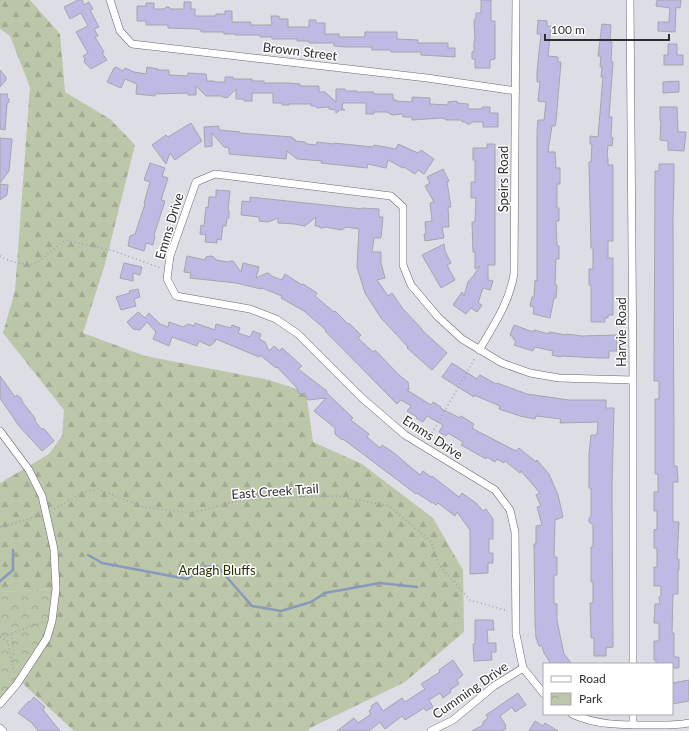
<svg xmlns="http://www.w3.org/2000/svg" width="689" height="731" viewBox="0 0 689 731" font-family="Lato,sans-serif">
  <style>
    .forest { fill: url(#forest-firs) }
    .park { fill: url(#park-crowns) }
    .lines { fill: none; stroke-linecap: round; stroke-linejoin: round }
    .stream { stroke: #8799bd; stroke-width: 2.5 }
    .building { fill: #bdbbe4; stroke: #a5a5ae }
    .street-casing { stroke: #66666e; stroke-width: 8 }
    .path { stroke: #a2a2a9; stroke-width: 1.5; stroke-dasharray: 1 3; stroke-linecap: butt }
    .street { stroke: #fff; stroke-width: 7 }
    .labels { text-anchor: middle; stroke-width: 3; stroke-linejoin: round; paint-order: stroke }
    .street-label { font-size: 13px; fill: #2e2e31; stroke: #fff }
    .park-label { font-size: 13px; fill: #252f00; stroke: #fff }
  </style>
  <defs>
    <pattern id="forest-firs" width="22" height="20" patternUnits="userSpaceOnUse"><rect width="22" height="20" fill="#bcc6a9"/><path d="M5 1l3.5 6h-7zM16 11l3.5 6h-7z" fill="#a2aa92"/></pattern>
    <pattern id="park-crowns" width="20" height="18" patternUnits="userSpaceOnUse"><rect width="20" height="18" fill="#bcc6a9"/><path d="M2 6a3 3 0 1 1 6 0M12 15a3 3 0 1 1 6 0" fill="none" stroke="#a2aa92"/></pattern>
  </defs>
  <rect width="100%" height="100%" fill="#dddde6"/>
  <path class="forest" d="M0,0H30L60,34L65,92L110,119L135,145L105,264L83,333L145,356L269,380L306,392L313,442L362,464L433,518L463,570L464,632L405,682L310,728L308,731H74L19,680L56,589L0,592V483L49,454L62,436L64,410L3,333L15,291L30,87L10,36L0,29Z"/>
  <path class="park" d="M56,589L47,638L0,704V592Z"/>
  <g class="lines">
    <path class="stream" d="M88,555L102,563L187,579L204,567L217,566L252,606L281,611L311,602L325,593L380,583L417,587
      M0,581L13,570V550"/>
  </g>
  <path class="building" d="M78,0H82L84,5L89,2L93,9L90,10L99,27L94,29L98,36L95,37L104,52L102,53L107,60L91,69L84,62L85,59L83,56L88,53L76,32L88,26L81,13L70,19L64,7Z
    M481,0H491V21H495V59L490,60V68H475V59H472V52L474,51V41H475L474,20L476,18V13H481Z
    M657,0H681L680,8L676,7L675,32L658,31V22H669L670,8L656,6Z
    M184,2H191V9H195V16H216V14H225V11H232V22H251V25H272L271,16H279V19H288V27H309V20H316V23H325V34H339V37H365V32H397V39L418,40V43H448V48H455V57L421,55V52H391V50H372V47H346L334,46V43H309V41H297V39H272V37H260V35H235V34H224V32H201V30L197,29L168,28V25H146V21H137V6H146V3H154V9H164L166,7H169L171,9H184Z
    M538,20L547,21V26H551L548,56L558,57V62H561L556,121L555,126H552L548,152H555L556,168H560V184H557V208H559V221H556L557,246H559V259H556L555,285H557L556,298H554L550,318L533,314L534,307L530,306L532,297H534L535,280L537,281V131L538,120H544L546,102L538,101L540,82H537V72L541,34H537Z
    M602,24L611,25L610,42H612L611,62H613L609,117H612L611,137L613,138L612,146L608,145L607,158H608V165H613V241H608V258H613V315H608V318H605V322H591V285H589V269H593V248H591L589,162H591L592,144H590V136L598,137L603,77H601L602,67H600L601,56H598Z
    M668,44H677V55H683V65H664V55H668Z
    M116,67L123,71L125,68L134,72L146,74L147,67L158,69L157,70H169V75L188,76V73L206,74L207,81H213L216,82H225V77H233V79H252V81H264V83H289L300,84V86H319V92H325L336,102V89H345V91H357V92H374V94H393V100H396V101L412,102V97L430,98V104L448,105V102L457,101V103L468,104V109H482V107H490V113H498V127H483V122H472L470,124H467L465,122H462V120H446V119L441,118L412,120V117H403V114L392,115L387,112H374V114H366V103H343L342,108L345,110H340L336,113V110L329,109V107L317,108L315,106H311V104H289V105H282V103H273V93H252V101H244V99H236V89L227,98L223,97L221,96H206L196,86V95H188V93L155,94V96L136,94L137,84L125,79L121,88L107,82L114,68Z
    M0,70L6,77V80L0,87Z
    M679,81V92L663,93V82Z
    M0,94H8L7,97L9,99V102L7,104L5,130L0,129Z
    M660,107H677L678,132H686L684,151L668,150V141L660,140L661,121H660Z
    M191,123L202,141L175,160L170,153L166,164L152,145L166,135L168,137Z
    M219,126V130L240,132V133L292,137V139H295V141L305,142L307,144L316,145L317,142L334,144V143L373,147L374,145L396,149L398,144L418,153L421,150L434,159L424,174L418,170L415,174L404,167L403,168L388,160L386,168L368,164L367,168L321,163L322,161L297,159L287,151L286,159L229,154V148L224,147L212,133V146L205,147L204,127Z
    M0,138L12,139L9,171L0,183Z
    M487,144H495V265H488V280L493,281L490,290L483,288L478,303L482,305L477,312L471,308L466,314L453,305L462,292L464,296L468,282L473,276H474L475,273L480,266L475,269V252H473L472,222H475L476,198H471V182H475V160H473V148H487Z
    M150,163L165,168L162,176L168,178L161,200L165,201L154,235L155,236L153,245L146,243L144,251L128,246L130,236L135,234L145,204L144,203L150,182L144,180Z
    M659,164H674V178L673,219L674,447V466H677L678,482H673V522H679L677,559H679V570H678V594H673L672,633H674V657H679V668H672V664H656V660H654V641H659V623H654L655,604H660L659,597L661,595V586H654V567H657V548H654V530L657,529V511H654V492H658V474H655V399H659V381H654L655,171H659Z
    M443,169L449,181L447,182L451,207H448L449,227H442L444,238L425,241L424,234H426L425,222L432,221L430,203L434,202L425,186L430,183L427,177Z
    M0,184L8,185L7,195L0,200Z
    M216,190L230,191L228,210H229V218H227L226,226H223L221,240L217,239V243L205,242L206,235L200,234L201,225L204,226L206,207L208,208L209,197H216Z
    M250,197L362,209V208L379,209V217H383L381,238H374L372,252H381V263L385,278L377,280L388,296L392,293L403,309L422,329V330L447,353L432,370L407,348L408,347L381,318L365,293L357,267L359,229L346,227L342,230L325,227L323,228H320L319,226H315L316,217L305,226L294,224L278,223V218L268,222L259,221V217L241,215L242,201L250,202Z
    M444,244L445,251L451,263L447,265L455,280L441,288L422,255Z
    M187,256L205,260L206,257L211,256L214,257L216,260L228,262L230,261H233L241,272L243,263L259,267L256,278L267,273L270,274L271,276L282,280L285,274L302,285L303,284L317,293L315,296L334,312L335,311L348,324L349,323L361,335L358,338L373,352L375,350L399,375L408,382L409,389L407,390L431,405L433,402L441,407L440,408L460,418L461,416L474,424L472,428L479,432L516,451L519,448L536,462L537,460L549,474L558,495L563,517L555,520L554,557H557V575H554V604H557V621L564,654L572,664H551L544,653L542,646H539L536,638L535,622L534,544H536V526L542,525L537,507L541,506L536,495L540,493L521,471L520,473L505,461L504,463L497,459L495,462L487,457L486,459L461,445L463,442L448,433L446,436L439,432L443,425L427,416L423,422L416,418L417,417L407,411L411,406L401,400L397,404L325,331L326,330L304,311L281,298L282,296L262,288L261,289L236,283L190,278L191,273L184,272Z
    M124,263L142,267L140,275L133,273V281L120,278Z
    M138,289L140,297L134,299L136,306L121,310L116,297L130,293L129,291Z
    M138,312L145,318L149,313L160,324L168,327L169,322L183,327L188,324L194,326L195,323L215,330L216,324L231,328L232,325L240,328L238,333L250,337L253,331L261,334L259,339L265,342L269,351L274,346L280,351L282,348L302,366L298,369L327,391L326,392L353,418L351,420L369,434L367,437L380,448L382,445L394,453L420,475L423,471L431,477L432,476L459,497L462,493L476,503L483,511L486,509L493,519V539H489V553H493V563H488V573L470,574V530L457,512L455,516L438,503L436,505L432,502V503L417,493L416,494L343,439L342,440L335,434V428L314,411L326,398L308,400L306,398L305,393L300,394L298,392L297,388L277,367L276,368L260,355L259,357L216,339L215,342L210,346L199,341L197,346L172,337L169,346L153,339L156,332L147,322L140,330L133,329L127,322Z
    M514,325L533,332L534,330L549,334V332L566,335L567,334L581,336L617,335V351H609V358H599L561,356V357L552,355L553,351L535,347L533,351L514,345L516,341L513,339V337L510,335Z
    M452,363L477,379L480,375L496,384L497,383L527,394L569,400H606V408H614L612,486L613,647L606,648V656H594V638H591L590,603H593V582H591V547H593V525L589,522V518L591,516V488H589V454L591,435H597L598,422L560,423L561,419L536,416L535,419L520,416L499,409L500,406L474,395V397L442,377Z
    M0,376L15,397L17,395L21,398L23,403L35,418V421L42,430L43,428L47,432L54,441L42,451L19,426L0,398Z
    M475,620H493L494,630H487L488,643H496V652H491L492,660L474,661L473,644H475Z
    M453,660L463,675L457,680L459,684L450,690L451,692L443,698L440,693L429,700L433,707L426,711L424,708L405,720L402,716L385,729L380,722L369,731H337L354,718L358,723L371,714L369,711L372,708L371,706L377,702L383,711L402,698L405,702L425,689L421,684L440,672L439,670Z
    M689,680V701L672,704V683Z
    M518,693L526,705L515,712L512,707L500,716L506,726L505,727L506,729L502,731H472L483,725V722L488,718L486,715Z
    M34,697L45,707L43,710L60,731H38L32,723L18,713L29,701L30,702Z
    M535,721L543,726L545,723L558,731H529Z"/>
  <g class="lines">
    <g class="street-casing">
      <path id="street" d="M110,0L120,31L132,44L427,78L516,91
        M630,0L633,380V664
        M479,350C494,325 509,303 514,274L516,0
        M0,431L29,470L42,496L54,549L56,589L52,621L47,638L17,684L0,704
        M544,694L523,668L516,634L515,532L510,510L495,490L405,435L362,398L298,334L276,319L250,309L176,296L167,279L170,256L196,182L215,174L391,196L403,207V265L411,285L438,317L462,339L502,363L530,373L559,378L633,380
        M572,714C596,725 620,725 645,725C660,725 674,726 689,723
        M633,725V714
        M0,728L3,731
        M431,731L453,720L494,686L523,668"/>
    </g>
    <path class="path" d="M0,256C10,262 27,267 38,262L65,240L114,251L161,268
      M428,440L475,358
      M54,509L82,493L98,489L143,507L192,513L237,501L280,498L338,496L389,506L431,542L439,565L470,600L508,611
      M0,527L39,516
      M11,634L14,651L12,659
      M0,637L44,622
      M0,637L8,642L12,666L15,672"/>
    <use href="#street" class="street"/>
  </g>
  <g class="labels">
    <g class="street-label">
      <text transform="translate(300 51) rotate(7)" y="5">Brown Street</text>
      <text transform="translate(503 179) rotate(-90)" y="5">Speirs Road</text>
      <text transform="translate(169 226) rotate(-73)" y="5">Emms Drive</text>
      <text transform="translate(621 332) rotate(-90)" y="5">Harvie Road</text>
      <text transform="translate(433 437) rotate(33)" y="5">Emms Drive</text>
      <text transform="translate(275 491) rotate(-4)" y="5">East Creek Trail</text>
      <text transform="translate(470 690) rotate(-35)" y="5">Cumming Drive</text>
    </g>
    <g class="park-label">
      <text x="217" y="575">Ardagh Bluffs</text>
    </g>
  </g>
  <rect x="543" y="663" width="130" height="52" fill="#ffffff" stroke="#ababad"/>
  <rect x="551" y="676" width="20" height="6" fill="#ffffff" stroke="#ababad"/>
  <text x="579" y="683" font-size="12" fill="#2e2e31">Road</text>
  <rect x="551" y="693" width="20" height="12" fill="url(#park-crowns)" stroke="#ababad"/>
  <text x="579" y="703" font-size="12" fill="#2e2e31">Park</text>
  <path d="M545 34v6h124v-6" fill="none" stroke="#2e2e31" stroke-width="2"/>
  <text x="551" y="34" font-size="12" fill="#2e2e31" stroke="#ffffff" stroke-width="3" paint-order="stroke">100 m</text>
</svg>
